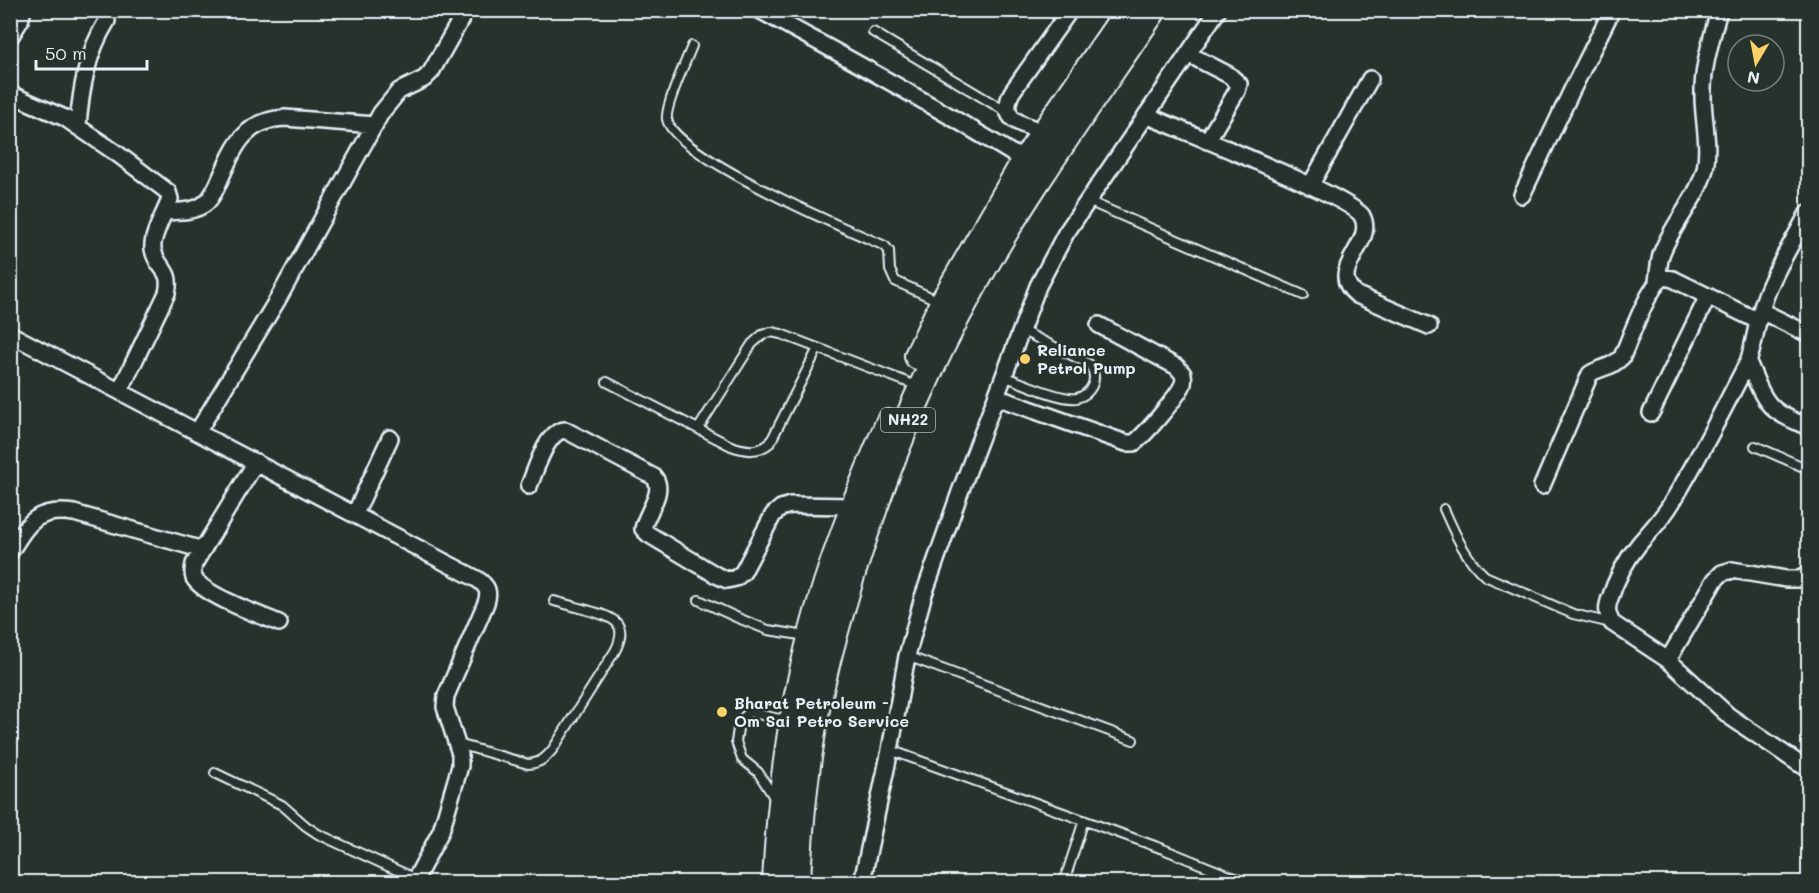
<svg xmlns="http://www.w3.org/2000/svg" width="1819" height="893" viewBox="0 0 1819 893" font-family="Mali,sans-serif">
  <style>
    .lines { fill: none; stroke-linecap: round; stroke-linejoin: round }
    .service-casing { stroke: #e8f1f8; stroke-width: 12 }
    .minor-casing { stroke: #e8f1f8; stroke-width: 20 }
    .trunk-casing { stroke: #e8f1f8; stroke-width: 30 }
    .service { stroke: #26332d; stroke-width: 8 }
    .minor { stroke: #26332d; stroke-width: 15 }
    .trunk { stroke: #26332d; stroke-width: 26 }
    .poi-dot { fill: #ffd166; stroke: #26332d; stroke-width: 2 }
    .labels { text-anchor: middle; stroke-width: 5; stroke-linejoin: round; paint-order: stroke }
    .shield { fill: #26332d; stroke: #aeb8bb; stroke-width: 1.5 }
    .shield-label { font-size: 15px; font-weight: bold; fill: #e8f1f8 }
    .poi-label { font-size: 16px; font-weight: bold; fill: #e8f1f8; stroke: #26332d; text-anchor: start }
  </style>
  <rect width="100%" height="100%" fill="#26332d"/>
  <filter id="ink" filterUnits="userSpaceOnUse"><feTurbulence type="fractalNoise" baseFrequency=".0167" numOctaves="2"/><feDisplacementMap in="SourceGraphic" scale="12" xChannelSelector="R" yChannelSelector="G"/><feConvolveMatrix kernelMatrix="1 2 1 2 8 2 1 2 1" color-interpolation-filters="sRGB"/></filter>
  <g filter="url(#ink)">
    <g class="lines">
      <g class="service-casing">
        <path id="service" d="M873,32L1007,112
          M692,46C686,61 665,106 667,119C672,155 848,230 885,246L889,251L890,270L895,281L939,301
          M1088,201L1303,295
          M1004,376C1019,382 1063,401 1077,398C1084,396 1089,392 1092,386C1096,378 1094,371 1089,364L1021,330
          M607,382L731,446C746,451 758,453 770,443L818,348
          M698,429L752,344L762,335L771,332L781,334L907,382
          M1755,446L1808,469
          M1444,509C1455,534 1465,558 1485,576L1573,614L1611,623
          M699,600L738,618L768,630L807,636
          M907,656L1133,740
          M458,744L528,764C540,763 545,759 553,749L615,651C630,622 612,617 587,610C576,607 565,604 554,601
          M890,750L1163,849L1245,882
          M215,773L282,805L306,826L318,834L416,879
          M775,799L758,772L742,759L736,742L739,722L749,712L779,719L790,714
          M1064,882L1084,820"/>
      </g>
      <g class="minor-casing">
        <path id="minor" d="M759,10C849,58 938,108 1025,161
          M10,37L20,21L23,10
          M1188,54L1229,75L1239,84L1237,91L1207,141
          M10,94L65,118L119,155L168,192L170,199C166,211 151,236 153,249C156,269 173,268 167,293L120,391
          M1146,115C1178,129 1351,197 1362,216C1377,244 1324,270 1357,295L1429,326
          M78,126C81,88 87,53 107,21
          M1046,133C1024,124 997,122 1012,92L1070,10
          M1310,186L1370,79
          M1522,195L1572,90L1612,10
          M165,212C177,211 191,212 201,206C210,202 214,192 218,184C233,151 242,120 285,118L375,125
          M1808,213C1794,241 1772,274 1763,304C1756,323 1755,343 1748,362C1723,409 1699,459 1671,504C1662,519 1650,531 1639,544C1626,560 1615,582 1609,601C1606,610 1608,615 1612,623L1668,660L1729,716L1798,763L1808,768
          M1657,282C1658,273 1659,263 1661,255C1672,224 1697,200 1705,169C1710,145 1703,119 1703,96C1702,67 1712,38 1719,10
          M1761,311L1808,334
          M10,334L477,579C487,586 490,591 486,603L446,696L445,707L460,754V766L441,831L414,882
          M1748,362C1755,377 1761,398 1774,409C1783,417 1797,422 1808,427
          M996,397L1126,443H1134C1145,435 1178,396 1183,384C1184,379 1184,379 1183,374L1177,367L1099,325
          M1651,413L1708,296
          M198,431L278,299L381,113L399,91L424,79L431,72L466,10
          M256,462L194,564C193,569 192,573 194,578C203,595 260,615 279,623
          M529,486C536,470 546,431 565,430L654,477C666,492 646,512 643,529L648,534L716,575L727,580L736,578L743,572L773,515L781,508L790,505L853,506
          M1542,486L1590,374C1602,366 1610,369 1622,357C1631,336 1647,290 1663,277L1673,279L1758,321
          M355,514L390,438
          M10,552C29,522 36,508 74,513L203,550
          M1668,660L1715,580L1722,573L1732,570L1786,579H1801L1808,574
          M862,882L890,750L907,656L923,597L960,492L1038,286L1066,233L1218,10"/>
      </g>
      <g class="trunk-casing">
        <path id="trunk" d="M918,356L943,303L1025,161L1129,10
          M776,882C780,801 790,717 811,638C830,564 859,492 889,423
          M797,882C799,835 803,786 811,739C819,683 835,630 851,576C881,481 917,388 965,301C1019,200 1088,106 1153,10"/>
      </g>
      <use href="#service" class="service"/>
      <use href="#minor" class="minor"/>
      <use href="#trunk" class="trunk"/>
    </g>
  </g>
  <g class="poi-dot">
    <circle cx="1025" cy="359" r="6"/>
    <circle cx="722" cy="712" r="6"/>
  </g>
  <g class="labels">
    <rect class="shield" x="881" y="408" width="54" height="24" rx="4.5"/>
    <g class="shield-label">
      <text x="908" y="425">NH22</text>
    </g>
    <g class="poi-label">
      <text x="1037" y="356">Reliance<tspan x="1037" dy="18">Petrol Pump</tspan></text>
      <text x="734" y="709">Bharat Petroleum -<tspan x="734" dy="18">Om Sai Petro Service</tspan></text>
    </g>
  </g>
  <rect width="1819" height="893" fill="none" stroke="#26332d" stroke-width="36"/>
  <rect x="18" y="18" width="1783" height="857" fill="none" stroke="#e8f1f8" stroke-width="2" filter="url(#ink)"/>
  <g transform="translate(1756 63) rotate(190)"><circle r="28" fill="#26332d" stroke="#747f7e" stroke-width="1.5"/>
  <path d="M0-4.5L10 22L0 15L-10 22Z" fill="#ffd166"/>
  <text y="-9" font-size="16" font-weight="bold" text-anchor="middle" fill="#e8f1f8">N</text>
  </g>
  <path d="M36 60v9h111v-9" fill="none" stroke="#e8f1f8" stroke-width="3"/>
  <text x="45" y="60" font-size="18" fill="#e8f1f8" stroke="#26332d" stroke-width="4.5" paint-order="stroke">50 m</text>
</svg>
